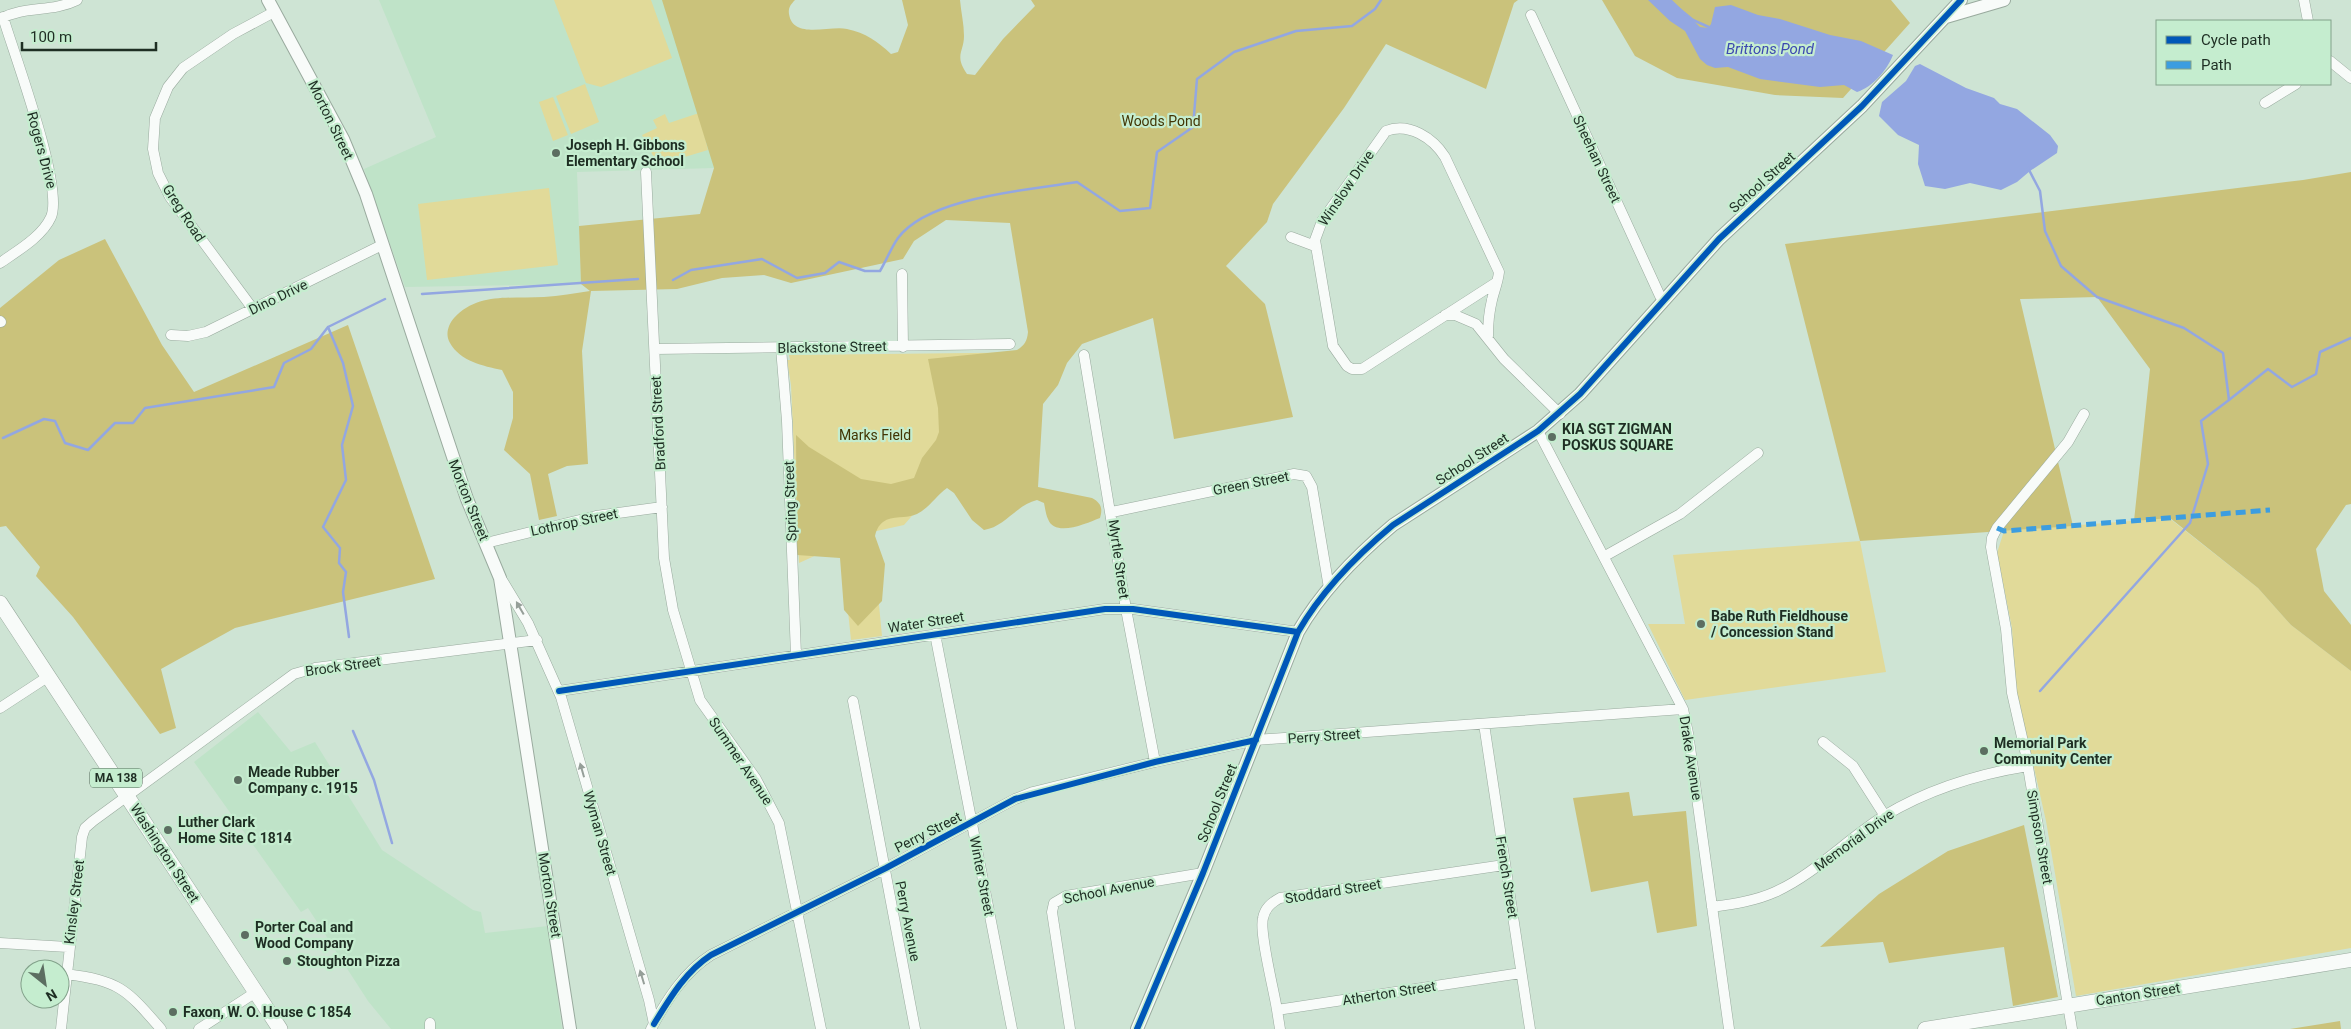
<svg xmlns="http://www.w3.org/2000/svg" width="2351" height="1029" viewBox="0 0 2351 1029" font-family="Roboto,sans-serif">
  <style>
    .built { fill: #bfe3c8 }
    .green { fill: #e1da99 }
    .forest { fill: #cac27b }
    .water { fill: #93a7e1 }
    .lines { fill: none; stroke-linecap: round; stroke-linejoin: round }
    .stream { stroke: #93a7e1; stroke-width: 2.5 }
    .minor-casing { stroke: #99aa9e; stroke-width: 11 }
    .tertiary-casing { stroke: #99aa9e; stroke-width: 14 }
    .secondary-casing { stroke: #99aa9e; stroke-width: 15 }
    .primary-casing { stroke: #99aa9e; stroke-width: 16 }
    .minor { stroke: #f8fbf9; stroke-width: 10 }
    .tertiary { stroke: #f8fbf9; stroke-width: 12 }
    .secondary { stroke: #f8fbf9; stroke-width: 14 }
    .primary { stroke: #f8fbf9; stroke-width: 15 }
    .quiet { stroke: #3c9de0; stroke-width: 5; stroke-dasharray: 10 5; stroke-linecap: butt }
    .cycleway-casing { stroke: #c5edcf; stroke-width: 9 }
    .cycleway { stroke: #0057b8; stroke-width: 6 }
    .oneway { fill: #969f99 }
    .poi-dot { fill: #5c6e61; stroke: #c5edcf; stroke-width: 2 }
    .labels { text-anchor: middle; stroke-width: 4.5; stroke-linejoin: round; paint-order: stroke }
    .shield { fill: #c5edcf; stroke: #506757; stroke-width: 1 }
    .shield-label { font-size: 12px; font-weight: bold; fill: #1e2e23 }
    .street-label { font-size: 14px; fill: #1e2e23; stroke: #c5edcf }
    .park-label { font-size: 14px; fill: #423504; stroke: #c5edcf }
    .poi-label { font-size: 14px; font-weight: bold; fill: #1e2e23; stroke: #c5edcf; text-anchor: start }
    .water-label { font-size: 15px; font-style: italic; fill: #3c49b0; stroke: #c5edcf }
  </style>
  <rect width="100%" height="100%" fill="#cee4d4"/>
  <path class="built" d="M379,0H671L714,168L577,172L581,284L405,287L364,169L436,137Z
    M258,712L291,752L315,742L382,850L473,910L481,912L485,933L548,926L562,1029H391L368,1001L308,908L301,912L194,762Z"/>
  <path class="green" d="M554,0H651L672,58L601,87L586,83Z
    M585,84L599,122L571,134L556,96Z
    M553,97L568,135L553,141L539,102Z
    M699,113L708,150L658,165L642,135L657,128L653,120L665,114L669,123Z
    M549,188L558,265L427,280L418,204Z
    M1054,352L904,525L872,532L882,636L851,640L841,544L799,563L791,385L787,360H790L789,355Z
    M2169,518L2258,588L2291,625L2351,671V948L2076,996L2046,821L2016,688L2012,628L1997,553L2004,531Z
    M1860,541L1886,672L1685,700L1648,624H1685L1673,555Z"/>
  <path class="forest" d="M662,0H795C791,4 788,8 789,14C793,40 830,25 847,29C866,33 877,41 891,54L898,52L908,25L902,0H960C961,12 964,24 964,36C964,52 954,55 967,74L975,75L1003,39L1035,6L1031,0H1518L1514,3L1486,89L1386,44L1344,108L1273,204L1267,222L1226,266L1265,304L1293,417L1174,439L1153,318L1082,344L1067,363L1058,385L1043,404L1038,487L1092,498C1101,503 1103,508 1100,518C1087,523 1055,538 1048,519C1046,515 1045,508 1044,503L1037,500C1016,505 1005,527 984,530L972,520L954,493L947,488C936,496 930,507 917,514C906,519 892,515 883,522C878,526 876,531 875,536L885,564L882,601L858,626L844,610L840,558L797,555L796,435L809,447L861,479L891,484L914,478L922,458L936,440L939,432L938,408L928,359L1017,350C1025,345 1027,341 1028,332L1010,223L946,220L914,241L903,259L791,283L764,275L722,278L677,289L591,291L582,351L588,464L567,466L548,474L557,516L539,520L530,474L504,450L513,418V392L502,370C483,366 460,361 450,343C445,335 448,325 454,318C478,292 512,299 544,297C559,296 575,293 590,291L581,284L579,226L700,214L714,168Z
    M1602,0H1891L1910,23L1843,98L1775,95L1677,78L1635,56Z
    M2351,172V504L2346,505L2316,549L2324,591L2351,625V671L2291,625L2258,588L2170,518L2134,521L2150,369L2097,297L2020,299L2073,526L1860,541L1785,244L2303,180Z
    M105,239L162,345L194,392L348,325L435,579L235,628L161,669L176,728L160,734L73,617L36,576L40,567L6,526L0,527V308L59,260Z
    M1629,792L1633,816L1686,811L1697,926L1657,933L1648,881L1591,892L1573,798Z
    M2024,825L2058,997L2013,1006L2004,947L1889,963L1883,942L1820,947L1879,894L1948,851Z
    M2340,1021L2341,1029H2290Z"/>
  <path class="water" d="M1648,0H1672L1700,27L1708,28L1711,24L1715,7L1731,5L1758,15L1780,19L1830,35L1861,41L1893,55C1887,70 1873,87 1857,92L1844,85L1820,87L1760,79L1728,67L1715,68L1707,65L1700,59L1685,31L1670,21Z
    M1920,64L1966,88L1994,98L2000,104L2017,109L2050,135L2058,146L2057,153L2030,171L2017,182L2001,190L1970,183L1945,189L1925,186L1918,164L1919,145L1898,135L1879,116L1882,102L1906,81L1915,66Z"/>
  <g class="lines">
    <path class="stream" d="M1677,7L1693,20L1711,28
      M2028,168L2040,191L2045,231L2061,266L2097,297L2184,328L2223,353L2229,400L2268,369L2292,387L2316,374L2320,352L2351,338
      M673,280L691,270L762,259L797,278L825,273L839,262L865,271H880C886,261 891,248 898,238C928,197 1029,190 1077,182L1120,211L1150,208L1157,152L1193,127L1197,79L1234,52L1296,31L1352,26L1375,9L1381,0
      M422,294L638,279
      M328,327L343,363L353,406L342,445L346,480L323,527L340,548L339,563L346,572L343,592L349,637
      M3,438L44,419L55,421L65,443L88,450L115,423H133L145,408L274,387L284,363L311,349L328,327L385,299
      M2040,691L2190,523L2208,464L2201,421L2229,400
      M353,731L374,780L392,843"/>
    <g class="minor-casing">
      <path id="minor" d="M2304,0L2308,21
        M1531,15L1660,296L1665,300
        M0,19C26,5 51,13 77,0
        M2330,61L2351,78
        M2265,103L2296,84
        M646,172L664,558L673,610L700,700L756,779L779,823L821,1029
        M1291,237L1315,246
        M0,263C17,251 42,237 51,217C64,187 14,54 3,17
        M902,274L903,347
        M253,309L170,197L158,173L153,149L155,118L168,87L183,68L233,34L274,12
        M1445,315H1455L1476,324L1504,359L1560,414
        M0,321L1,322
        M171,335L188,336L206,332L382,245
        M1488,336C1488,324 1489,312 1492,300C1494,291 1498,282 1499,272L1445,157C1433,138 1409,122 1386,131L1322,221L1315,240L1333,346L1347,366L1352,369H1362L1497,282
        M781,348L787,421L796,655
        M655,349L1010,344
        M1084,355L1126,609L1155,762
        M1538,431L1683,709L1688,733L1729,1029
        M1112,512L1294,474L1306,476L1312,487L1329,588
        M486,543L596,516L662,507
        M1605,556L1680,514L1758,453
        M502,580L528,623L561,697L649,1000L654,1024
        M935,634L1012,1029
        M559,691L1105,609H1133L1298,632
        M853,701L915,1029
        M0,708L49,676
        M1484,724L1530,1029
        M1823,742L1853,766L1885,816
        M1712,907C1733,904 1755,901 1775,892C1815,874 1846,840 1884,816C1927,790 1978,774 2028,766
        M0,943L68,947
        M66,974C120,981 126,989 161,1029
        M1277,1010C1274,990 1259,933 1263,918C1265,908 1271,903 1280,898L1504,865
        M430,1023V1029
        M61,1029L82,837L85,828L93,821L294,674L315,668L537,640
        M199,1029L256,992
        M651,1029C666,1001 684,972 711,955L886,868L1015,799L1033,792L1155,762L1256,740L1683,709
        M1070,1029L1052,912L1054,903L1066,896L1203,873
        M1280,1029L1277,1010L1521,973
        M2072,1029L2026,755L2012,693L2006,629L1991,547L1992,538L1997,528L2068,442L2084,414"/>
    </g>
    <g class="tertiary-casing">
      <path id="tertiary" d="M268,0L343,139L366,194L467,499L500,578L570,1029
        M1946,17L2004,0
        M1137,1029L1203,873L1298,632C1322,590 1356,556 1393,525L1538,431L1580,394L1719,239L1862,106L1961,0"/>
    </g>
    <g class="secondary-casing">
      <path id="secondary" d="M1925,1029L2351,960"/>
    </g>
    <g class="primary-casing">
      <path id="primary" d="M0,603L280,1029"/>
    </g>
    <use href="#minor" class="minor"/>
    <use href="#tertiary" class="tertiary"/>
    <use href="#secondary" class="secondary"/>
    <use href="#primary" class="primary"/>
    <path class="quiet" d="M1997,528L2004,531L2270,510"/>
    <g class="cycleway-casing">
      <path id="cycleway" d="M559,691L1105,609H1133L1298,632
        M654,1024C670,998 685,972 711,955L886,868L1015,799L1155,762L1256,740
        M1137,1029L1203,873L1298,632C1322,590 1356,556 1393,525L1538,431L1580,394L1719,239L1862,106L1961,0"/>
    </g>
    <use href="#cycleway" class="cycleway"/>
  </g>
  <defs><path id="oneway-solid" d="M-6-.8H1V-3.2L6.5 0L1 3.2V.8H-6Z" transform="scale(1.25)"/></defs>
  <g class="oneway">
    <use href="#oneway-solid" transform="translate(520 608) rotate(-120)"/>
    <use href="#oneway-solid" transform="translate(582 770) rotate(-106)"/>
    <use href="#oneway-solid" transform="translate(642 977) rotate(-107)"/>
  </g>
  <g class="poi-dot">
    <circle cx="556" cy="153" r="5"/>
    <circle cx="1552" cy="437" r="5"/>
    <circle cx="1701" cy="624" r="5"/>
    <circle cx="1984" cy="751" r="5"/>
    <circle cx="238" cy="780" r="5"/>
    <circle cx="168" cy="830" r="5"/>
    <circle cx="245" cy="935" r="5"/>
    <circle cx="287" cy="961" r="5"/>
    <circle cx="173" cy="1012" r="5"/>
  </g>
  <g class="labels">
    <rect class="shield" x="90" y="768.5" width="52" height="19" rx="4"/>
    <g class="shield-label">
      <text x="116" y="782">MA 138</text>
    </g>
    <g class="street-label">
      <text transform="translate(331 120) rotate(64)" y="5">Morton Street</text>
      <text transform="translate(42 150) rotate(75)" y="5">Rogers Drive</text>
      <text transform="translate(1597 159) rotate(65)" y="5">Sheehan Street</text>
      <text transform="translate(1762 182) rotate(-42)" y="5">School Street</text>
      <text transform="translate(1346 188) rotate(-56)" y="5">Winslow Drive</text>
      <text transform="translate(184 213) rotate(57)" y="5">Greg Road</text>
      <text transform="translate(278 297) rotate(-26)" y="5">Dino Drive</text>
      <text transform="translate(832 347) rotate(-1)" y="5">Blackstone Street</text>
      <text transform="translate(658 423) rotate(-93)" y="5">Bradford Street</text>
      <text transform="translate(1472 459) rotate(-33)" y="5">School Street</text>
      <text transform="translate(1251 483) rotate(-11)" y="5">Green Street</text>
      <text transform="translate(469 500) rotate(68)" y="5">Morton Street</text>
      <text transform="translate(790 501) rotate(-92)" y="5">Spring Street</text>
      <text transform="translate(574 522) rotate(-12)" y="5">Lothrop Street</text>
      <text transform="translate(1119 559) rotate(82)" y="5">Myrtle Street</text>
      <text transform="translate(926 622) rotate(-9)" y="5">Water Street</text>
      <text transform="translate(343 666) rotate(-8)" y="5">Brock Street</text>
      <text transform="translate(1324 736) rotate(-4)" y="5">Perry Street</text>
      <text transform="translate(1691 758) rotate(81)" y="5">Drake Avenue</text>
      <text transform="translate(741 761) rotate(56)" y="5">Summer Avenue</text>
      <text transform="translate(1217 803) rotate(-68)" y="5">School Street</text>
      <text transform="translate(928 832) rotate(-27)" y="5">Perry Street</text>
      <text transform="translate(600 833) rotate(74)" y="5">Wyman Street</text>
      <text transform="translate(2040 837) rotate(80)" y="5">Simpson Street</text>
      <text transform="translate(1854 840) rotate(-36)" y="5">Memorial Drive</text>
      <text transform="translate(165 853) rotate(57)" y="5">Washington Street</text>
      <text transform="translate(982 876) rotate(79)" y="5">Winter Street</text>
      <text transform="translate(1507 877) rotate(81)" y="5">French Street</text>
      <text transform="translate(1109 890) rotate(-11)" y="5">School Avenue</text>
      <text transform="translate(1333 891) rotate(-9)" y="5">Stoddard Street</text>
      <text transform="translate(550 895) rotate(81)" y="5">Morton Street</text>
      <text transform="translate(74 902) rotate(-83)" y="5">Kinsley Street</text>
      <text transform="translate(908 921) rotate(79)" y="5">Perry Avenue</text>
      <text transform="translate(1389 993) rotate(-9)" y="5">Atherton Street</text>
      <text transform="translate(2138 994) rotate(-9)" y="5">Canton Street</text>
    </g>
    <g class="park-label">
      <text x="1161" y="126">Woods Pond</text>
      <text x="875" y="440">Marks Field</text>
    </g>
    <g class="poi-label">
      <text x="566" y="150">Joseph H. Gibbons<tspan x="566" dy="16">Elementary School</tspan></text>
      <text x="1562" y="434">KIA SGT ZIGMAN<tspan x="1562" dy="16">POSKUS SQUARE</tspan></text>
      <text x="1711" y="621">Babe Ruth Fieldhouse<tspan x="1711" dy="16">/ Concession Stand</tspan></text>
      <text x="1994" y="748">Memorial Park<tspan x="1994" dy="16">Community Center</tspan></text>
      <text x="248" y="777">Meade Rubber<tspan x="248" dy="16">Company c. 1915</tspan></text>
      <text x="178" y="827">Luther Clark<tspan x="178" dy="16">Home Site C 1814</tspan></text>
      <text x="255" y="932">Porter Coal and<tspan x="255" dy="16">Wood Company</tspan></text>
      <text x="297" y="966">Stoughton Pizza</text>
      <text x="183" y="1017">Faxon, W. O. House C 1854</text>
    </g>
    <g class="water-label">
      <text x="1770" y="54">Brittons Pond</text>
    </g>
  </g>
  <rect x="2156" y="20" width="175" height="65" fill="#c5edcf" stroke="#82a18a"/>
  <rect x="2166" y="36" width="25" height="8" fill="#0057b8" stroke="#82a18a"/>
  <text x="2201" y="45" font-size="15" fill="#1e2e23">Cycle path</text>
  <rect x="2166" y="61" width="25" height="8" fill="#3c9de0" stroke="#82a18a"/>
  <text x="2201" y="70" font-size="15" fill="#1e2e23">Path</text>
  <g transform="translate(45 984) rotate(150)"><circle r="24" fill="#c5edcf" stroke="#82a18a"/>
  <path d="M0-4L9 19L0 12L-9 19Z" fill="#5c6e61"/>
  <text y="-8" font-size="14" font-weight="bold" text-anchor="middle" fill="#1e2e23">N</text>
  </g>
  <path d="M22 42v8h134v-8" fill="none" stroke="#1e2e23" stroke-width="2.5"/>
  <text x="30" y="42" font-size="15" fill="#1e2e23" stroke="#c5edcf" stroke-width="4" paint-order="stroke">100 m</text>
</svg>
